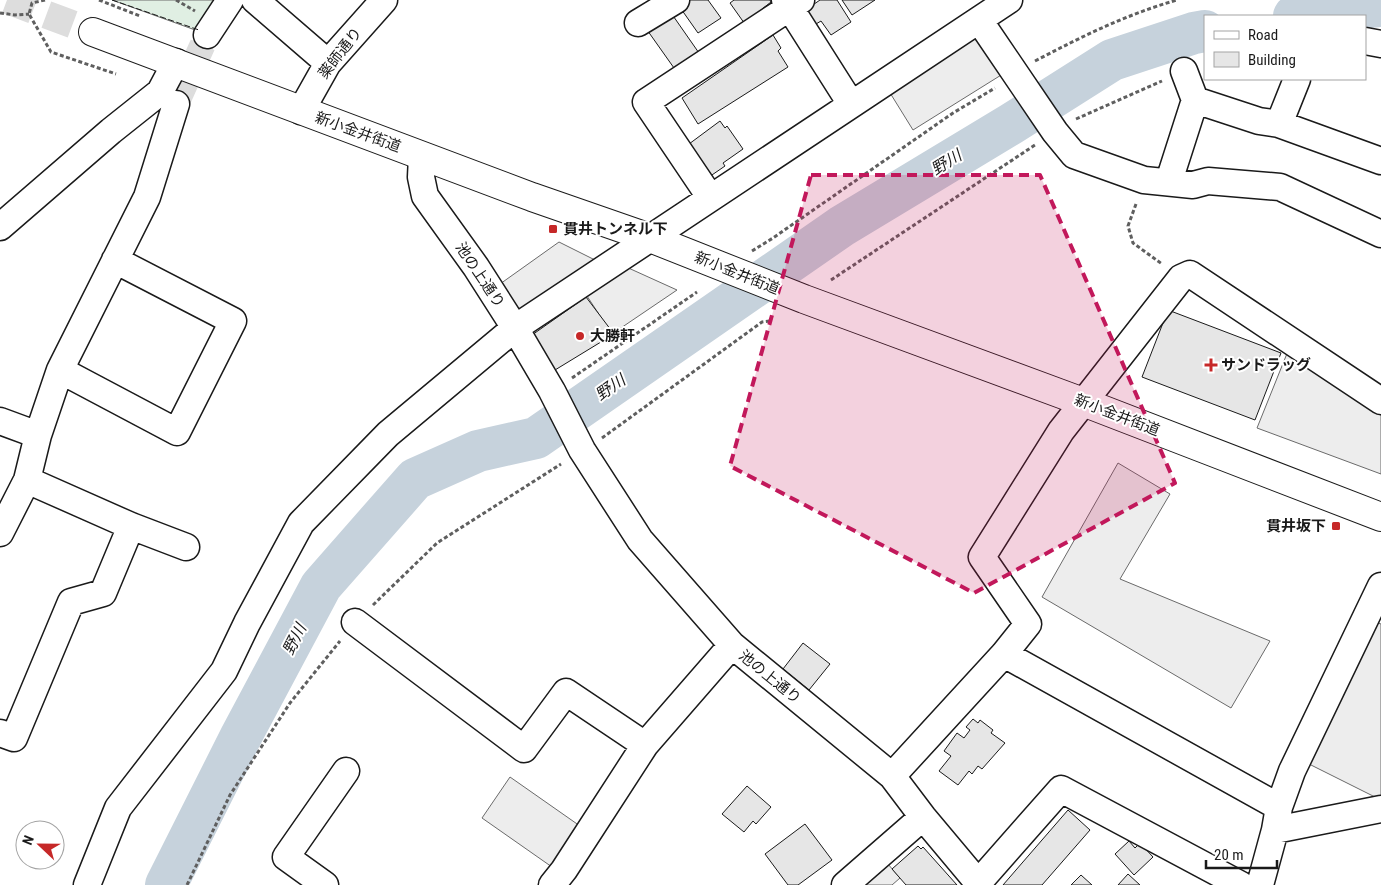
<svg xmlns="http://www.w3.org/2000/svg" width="1381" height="885" viewBox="0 0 1381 885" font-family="'Roboto Condensed','Noto Sans JP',sans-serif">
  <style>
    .green { fill: #e0efe3; stroke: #6a6a6a }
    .parking { fill: #ededed; stroke: #6a6a6a }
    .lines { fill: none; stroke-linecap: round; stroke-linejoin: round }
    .river { stroke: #c6d2dc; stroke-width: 42 }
    .building { fill: #e6e6e6; stroke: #1a1a1a }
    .minor-tunnel { stroke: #ddd; stroke-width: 26; stroke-dasharray: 26 13; stroke-linecap: butt }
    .major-tunnel { stroke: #ddd; stroke-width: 28; stroke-dasharray: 28 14; stroke-linecap: butt }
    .minor-casing { stroke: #1a1a1a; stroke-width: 29 }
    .major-casing { stroke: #1a1a1a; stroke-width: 30 }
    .path { stroke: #5f5f5f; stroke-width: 3; stroke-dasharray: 4 2.5; stroke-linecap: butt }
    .minor { stroke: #fff; stroke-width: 26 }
    .major { stroke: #fff; stroke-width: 28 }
    .fence { stroke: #1a1a1a; stroke-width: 1; stroke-dasharray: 6 2.5; stroke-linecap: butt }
    .marked { fill: #c2185b; fill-opacity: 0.2; stroke: #c2185b; stroke-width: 4; stroke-dasharray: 10 6; stroke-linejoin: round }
    .poi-dot { fill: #c62828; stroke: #fff; stroke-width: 2 }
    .labels { text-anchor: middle; stroke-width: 4; stroke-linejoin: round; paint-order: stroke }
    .street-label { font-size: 15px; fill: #1a1a1a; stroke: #fff }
    .poi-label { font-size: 15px; font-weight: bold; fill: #1a1a1a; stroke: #fff; text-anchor: start }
    .water-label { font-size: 16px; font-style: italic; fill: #1a1a1a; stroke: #fff }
  </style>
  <rect width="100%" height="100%" fill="#fff"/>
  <path class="green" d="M112,0H220L198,31Z"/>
  <path class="parking" d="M981,31L1006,72L913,130L887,88Z
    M559,242L595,260L520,313L500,284Z
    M624,266L677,290L612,334L585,293Z
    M1288,351L1381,415V474L1257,428Z
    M1118,463L1170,494L1120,579L1270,641L1231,708L1042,597Z
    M1376,622L1381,624V800L1305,762Z
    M510,777L580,826L552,867L482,818Z
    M881,856L900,878L892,885H848Z"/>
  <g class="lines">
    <path class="river" d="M1294,16L1329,11L1381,6
      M166,885L240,738L321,586L415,479L478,451L536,438L842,226L1011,124L1112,60L1194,33L1205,31"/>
  </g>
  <path class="building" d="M688,0H708L721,18L698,33L679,6Z
    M734,0H770L771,2L762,9L766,14L747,27L730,3Z
    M820,0H837L851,22L831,35L821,21L811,27L804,11Z
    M842,0H875L852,15Z
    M669,10L699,53L674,68L645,27Z
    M773,35L781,48L778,51L788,67L698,124L682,98Z
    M720,121L725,128L727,126L743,149L723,163L725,166L709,177L689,144Z
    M586,297L614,334L555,370L532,335Z
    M1168,310L1281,353L1255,420L1142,377Z
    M803,643L830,664L809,690L783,669Z
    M973,719L978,723L980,720L993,730L991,733L1005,743L982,769L978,766L972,774L969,771L958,785L939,771L951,756L944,751L957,733L964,738L970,730L966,727Z
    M747,786L771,807L756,824L753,821L744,832L722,814Z
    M1068,810L1090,830L1042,885H1003Z
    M805,824L832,860L798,885H788L765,854Z
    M1129,841L1135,848L1140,843L1153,857L1134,875L1115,854Z
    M918,846L921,849L923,847L957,885H906L892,869Z
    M1128,874L1140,885H1118Z
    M1081,875L1092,885H1071Z"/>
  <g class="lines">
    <path class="minor-tunnel" d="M176,104L207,35"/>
    <path class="major-tunnel" d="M7,0L93,32"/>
    <g class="minor-casing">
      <path id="minor" d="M255,0L328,63
        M785,0L851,104
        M979,20L1055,132L1074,155L1144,180L1193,185L1208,181L1280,187L1381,234
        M638,23L676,0
        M207,35L230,0
        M1365,41L1381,44
        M1184,71L1195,100
        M301,111L328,63L384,0
        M1279,124L1297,79
        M422,156L421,177L425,196L476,267L515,328L552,391L582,450L640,540L732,645L892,776L923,817L980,885
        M1169,181L1195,100L1259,121L1279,124L1381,161
        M710,197L646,102L801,0
        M0,227L111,131L160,92L176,62
        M60,370L177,432L233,321L115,260
        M0,421L38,435
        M27,480L131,526L186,547
        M0,533L27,480L38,435L60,370L147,197L176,104
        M355,622L524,749L566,692L645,745
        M1004,654L1279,807
        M0,733L14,738L71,602L103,593L131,526
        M892,776L1004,654L1028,624L982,557L1061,431L1181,278L1190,274L1381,401
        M1275,830L1381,809
        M978,883L1061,789L1241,885
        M87,885L118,808L224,671L247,623L301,523L388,434L515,328L1009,0
        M325,885L286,857L346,771
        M552,885L564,870L645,745L732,645
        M845,885L923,817
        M1260,885L1275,830L1279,807L1292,771L1381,586"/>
    </g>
    <g class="major-casing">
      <path id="major" d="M93,32L532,197L650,238L804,299L1083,402L1381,517"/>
    </g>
    <path class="path" d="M45,0L32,3L29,14L51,52L116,74
      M99,0L140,16
      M176,0L195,11
      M0,13L15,15L29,14
      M1035,61C1083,36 1125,15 1177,0
      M1076,119L1162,81
      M1136,204L1128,226L1133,243L1162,264
      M752,251L773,238L953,113L995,88
      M831,280L1035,145
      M572,378L697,292
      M602,438L762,322L770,321
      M373,605L437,543L561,464
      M187,885L230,795L290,703L340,641"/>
    <use href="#minor" class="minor"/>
    <use href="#major" class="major"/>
    <path class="fence" d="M112,0L199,30"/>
  </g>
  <path class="marked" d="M811,175H1040L1175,483L974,593L730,466Z"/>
  <g class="poi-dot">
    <rect x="548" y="224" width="10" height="10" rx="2.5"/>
    <circle cx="580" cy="336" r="5"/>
    <path d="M1208.5 357.5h5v5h5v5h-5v5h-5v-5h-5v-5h5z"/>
    <rect x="1331" y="521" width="10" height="10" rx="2.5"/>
  </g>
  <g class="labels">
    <g class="street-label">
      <text transform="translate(340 53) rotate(-52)" y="5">薬師通り</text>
      <text transform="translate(358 132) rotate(20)" y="5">新小金井街道</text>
      <text transform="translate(737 273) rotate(22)" y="5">新小金井街道</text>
      <text transform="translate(480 275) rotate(56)" y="5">池の上通り</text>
      <text transform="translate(1117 415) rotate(21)" y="5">新小金井街道</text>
      <text transform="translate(770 677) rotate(39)" y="5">池の上通り</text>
    </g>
    <g class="poi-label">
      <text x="563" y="234">貫井トンネル下</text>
      <text x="590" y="341">大勝軒</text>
      <text x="1221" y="370">サンドラッグ</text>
      <text x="1326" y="531" text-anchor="end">貫井坂下</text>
    </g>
    <g class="water-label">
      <text transform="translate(946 162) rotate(-32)" y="6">野川</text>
      <text transform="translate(610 387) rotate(-35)" y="6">野川</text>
      <text transform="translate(294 639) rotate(-63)" y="6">野川</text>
    </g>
  </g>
  <rect x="1204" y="15" width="162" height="65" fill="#ffffff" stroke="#a3a3a3"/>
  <rect x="1214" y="31" width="25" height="8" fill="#ffffff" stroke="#a3a3a3"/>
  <text x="1248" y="40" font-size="15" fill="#1a1a1a">Road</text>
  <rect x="1214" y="52" width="25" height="15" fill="#e6e6e6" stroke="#a3a3a3"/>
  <text x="1248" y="65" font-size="15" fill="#1a1a1a">Building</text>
  <g transform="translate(40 845) rotate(292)"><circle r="24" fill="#ffffff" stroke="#a3a3a3"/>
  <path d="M0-4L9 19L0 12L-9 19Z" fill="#c62828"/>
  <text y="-8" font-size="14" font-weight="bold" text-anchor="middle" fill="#1a1a1a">N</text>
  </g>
  <path d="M1206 860v8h71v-8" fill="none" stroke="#1a1a1a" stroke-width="2.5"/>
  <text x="1214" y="860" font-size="15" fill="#1a1a1a" stroke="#ffffff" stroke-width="4" paint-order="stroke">20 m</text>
</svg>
